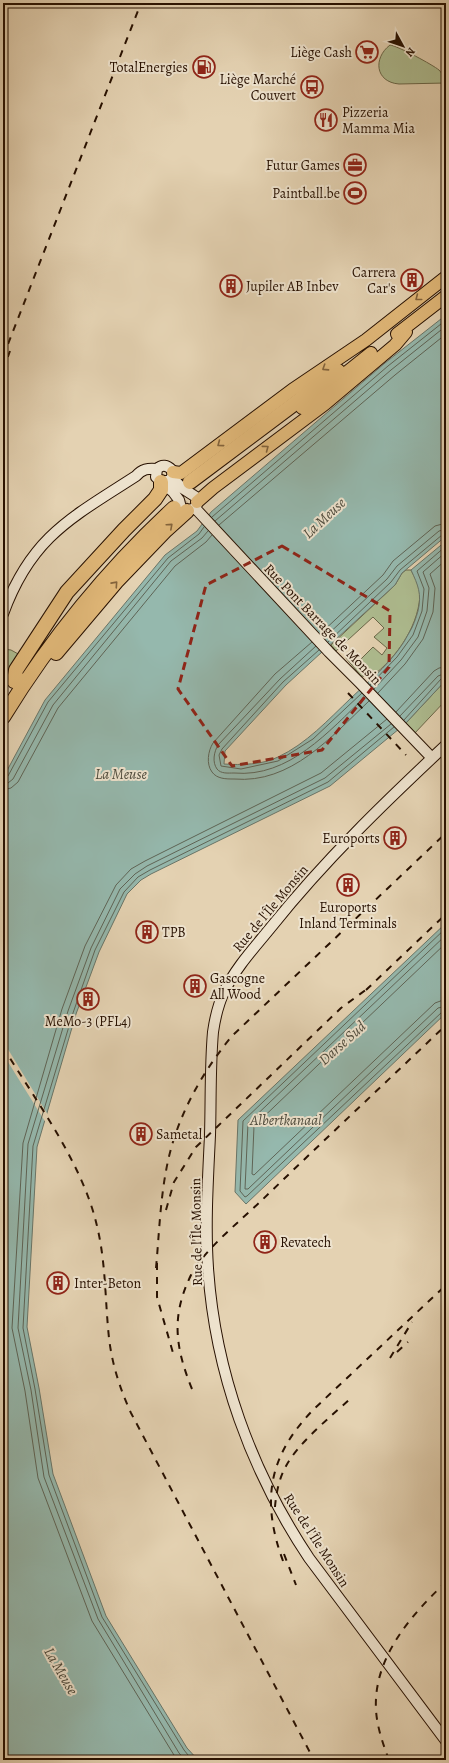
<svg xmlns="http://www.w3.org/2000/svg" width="449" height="1763" viewBox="0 0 449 1763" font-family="Alegreya,serif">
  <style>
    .green { fill: #aebd91; stroke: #6a6648 }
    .water { fill: #95b8ad; stroke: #697568 }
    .pier { fill: #e4d2b2 }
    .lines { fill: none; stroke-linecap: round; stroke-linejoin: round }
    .shore { stroke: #5e6456; stroke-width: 1 }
    .highway-tunnel { stroke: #beab8e; stroke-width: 14; stroke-dasharray: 14 7; stroke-linecap: butt }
    .secondary-casing { stroke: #271000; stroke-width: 12 }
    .primary-casing { stroke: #271000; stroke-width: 14 }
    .highway-casing { stroke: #271000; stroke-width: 16 }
    .secondary { stroke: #ede2cd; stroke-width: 10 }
    .primary { stroke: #e2b979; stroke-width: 12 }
    .highway { stroke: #e2b979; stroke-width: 14 }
    .rail { stroke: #271000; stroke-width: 2; stroke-dasharray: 7 7; stroke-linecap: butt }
    .oneway { stroke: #84643c }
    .marked { fill: none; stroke: #8f2418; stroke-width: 3; stroke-dasharray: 8 5; stroke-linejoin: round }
    .labels { text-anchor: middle; stroke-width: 4; stroke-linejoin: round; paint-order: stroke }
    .poi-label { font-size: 14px; fill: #271000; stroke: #ede2cd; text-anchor: end }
    .street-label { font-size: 14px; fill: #271000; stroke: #ede2cd }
    .water-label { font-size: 15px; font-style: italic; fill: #4e4b3d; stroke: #ede2cd }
  </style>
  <rect width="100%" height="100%" fill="#e4d2b2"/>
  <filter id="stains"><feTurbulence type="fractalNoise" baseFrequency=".005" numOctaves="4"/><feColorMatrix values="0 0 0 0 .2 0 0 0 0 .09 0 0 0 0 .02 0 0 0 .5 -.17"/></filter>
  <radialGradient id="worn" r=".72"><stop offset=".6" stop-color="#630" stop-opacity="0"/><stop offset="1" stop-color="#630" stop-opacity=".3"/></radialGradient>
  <path class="green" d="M390,45C398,46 433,65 439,70C442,73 446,80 446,83L399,84C375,82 373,58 390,45Z
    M406,570H411C414,576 419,584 420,590C421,623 397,658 371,677L361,676L346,658L349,653L358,662L373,647L382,655L387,648L374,637L384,628L373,617L336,651L331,645L395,585L402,573Z
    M3,649L11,650L20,655L3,682Z
    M446,680V700L414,734L405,724Z"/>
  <path class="water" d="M446,315V536L402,573L395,585L286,685L225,751L224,764C241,765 262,765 278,757C306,744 328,720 351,698C371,679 396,659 409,633C413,627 416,618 418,611C422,594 418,585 411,570L446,541V680L405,724L330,786L151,874L141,880L127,894L99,952L76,1014L37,1147L27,1327L39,1388L53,1474L106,1616L187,1748L198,1760H6L3,1754V778L45,700L165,555L197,531L211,512L385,363Z
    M446,923V1013L246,1204L235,1192L238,1120Z"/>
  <path class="pier" d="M3,1041L48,1115L46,1123L3,1054Z"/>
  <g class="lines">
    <path class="shore" d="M212,517L388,366L446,320
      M215,521L391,370L446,326
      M219,525L395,375L446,334
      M320,634L383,575L393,561L435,526L446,523
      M324,638L387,579L397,566L439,531L446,529
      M312,642L275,674L213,743C208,751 206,764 212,772C217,779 226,779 234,779C291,784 331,737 369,701
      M328,642L391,582L400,570L442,535L446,534
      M316,646L280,679L218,745C214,752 212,762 217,769C221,774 228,773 234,773C289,778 329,731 365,697
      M319,650L283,682L222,749L219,755L221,766L241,769L278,761L313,739L362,693
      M370,685L397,657L413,635L422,611L424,589L417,571L446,546
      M374,689L401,660L418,637L427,611L429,588L423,572L446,552
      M378,693L405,664L423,639L433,612L435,588L430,574L446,560
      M396,712L434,671L439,668L446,667
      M400,716L438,676L446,673
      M404,720L441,679L446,678
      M3,779L8,776L48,702L168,558L199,534L204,527
      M3,784L8,783L13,779L53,705L171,561L202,538L208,531
      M3,790L11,788L18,782L58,708L175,566L206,542L212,535
      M446,928L243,1121L240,1191L245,1197L247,1196L442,1012L446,1011
      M446,935L248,1123L245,1189H248L438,1008L446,1006
      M446,943L254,1126L252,1174L254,1175L435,1003L446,999
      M177,1760L92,1621L38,1478L25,1391L12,1328L23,1143L62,1009L85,946L116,885L131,869L145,861L321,773L387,719
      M185,1760L179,1753L98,1619L44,1477L31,1390L18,1328L28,1144L68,1011L91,948L120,889L135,874L147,866L325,778L391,724
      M192,1760L184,1750L102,1617L49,1475L35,1389L23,1328L33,1146L73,1013L95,950L124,892L138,877L150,870L328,782L394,727"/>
    <path class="highway-tunnel" d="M174,508L196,489"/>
    <g class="secondary-casing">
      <path id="secondary" d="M163,482L170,480L173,475L172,470C167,465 162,464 157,469L156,477L173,492L179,500L181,508L187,511L195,508L197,504L196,497L182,488L172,477
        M195,508L329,652L360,683L432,758
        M3,614C31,537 71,518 136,476C142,469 148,468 157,469
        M446,745C385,802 325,860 272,926C255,947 236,967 224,992C218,1005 215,1018 213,1032C210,1066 211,1101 210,1135C208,1179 205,1224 208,1268C215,1372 251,1471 309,1558L446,1741"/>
    </g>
    <g class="primary-casing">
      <path id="primary" d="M397,334L446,296
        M302,408L371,353
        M173,472L181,473L292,390L366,340L446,277
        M197,502L213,488L325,404L395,345L406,332"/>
    </g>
    <g class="highway-casing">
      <path id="highway" d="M190,482L338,371
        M56,653L116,582L166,530L187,511
        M14,681L16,670L67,592L124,530L155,499L161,490V482
        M3,717C51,639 107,570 174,508"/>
    </g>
    <use href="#secondary" class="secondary"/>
    <use href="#primary" class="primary"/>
    <use href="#highway" class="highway"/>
    <path class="rail" d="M3,357L141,3
      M3,370L10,351
      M348,693L406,755
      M366,990L446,914
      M3,1047C36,1101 83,1164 97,1226C106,1263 105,1301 109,1338C112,1364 120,1389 131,1413L314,1760
      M166,1210L174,1182L196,1147L341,1008L371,986
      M157,1263V1297L173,1353
      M156,1268C159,1236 160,1203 166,1171C175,1120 200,1075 232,1036L446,833
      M397,1352L408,1342
      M390,1358L412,1322
      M192,1389C175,1347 171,1316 191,1275C202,1252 241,1220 260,1202C321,1143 384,1084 446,1025
      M275,1507C276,1494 279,1479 285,1468C296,1445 330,1417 349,1400
      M284,1554L296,1585
      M283,1561C261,1501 268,1456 314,1409L446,1285
      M389,1760C383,1744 377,1727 376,1710C373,1658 411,1615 446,1582"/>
  </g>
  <defs><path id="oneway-chevron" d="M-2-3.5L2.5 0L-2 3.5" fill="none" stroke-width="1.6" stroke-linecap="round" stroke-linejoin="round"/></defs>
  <g class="oneway">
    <use href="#oneway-chevron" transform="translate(418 298) rotate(142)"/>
    <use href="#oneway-chevron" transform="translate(325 368) rotate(147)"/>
    <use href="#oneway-chevron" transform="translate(220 444) rotate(143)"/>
    <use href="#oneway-chevron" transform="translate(266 448) rotate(-37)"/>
    <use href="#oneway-chevron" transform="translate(170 526) rotate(-42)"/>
    <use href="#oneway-chevron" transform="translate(115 584) rotate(-48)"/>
  </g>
  <path class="marked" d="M282,546L390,611L389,667L322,750L232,766L178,689L206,585Z"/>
  <defs>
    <g id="supermarket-ring" transform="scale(1.15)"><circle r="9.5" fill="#ede2cd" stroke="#8f2418" stroke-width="1.5"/><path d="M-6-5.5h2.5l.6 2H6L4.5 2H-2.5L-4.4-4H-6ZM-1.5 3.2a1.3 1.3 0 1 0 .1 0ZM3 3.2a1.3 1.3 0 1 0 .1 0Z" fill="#8f2418"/></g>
    <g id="fuel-ring" transform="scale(1.15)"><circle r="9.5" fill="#ede2cd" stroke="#8f2418" stroke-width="1.5"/><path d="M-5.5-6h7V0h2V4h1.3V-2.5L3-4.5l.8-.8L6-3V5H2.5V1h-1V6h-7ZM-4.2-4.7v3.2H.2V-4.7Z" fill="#8f2418"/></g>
    <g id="bus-ring" transform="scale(1.15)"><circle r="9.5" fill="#ede2cd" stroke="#8f2418" stroke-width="1.5"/><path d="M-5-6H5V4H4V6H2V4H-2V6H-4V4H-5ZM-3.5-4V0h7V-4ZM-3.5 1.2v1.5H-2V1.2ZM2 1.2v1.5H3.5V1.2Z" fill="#8f2418"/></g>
    <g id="restaurant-ring" transform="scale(1.15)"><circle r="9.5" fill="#ede2cd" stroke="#8f2418" stroke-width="1.5"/><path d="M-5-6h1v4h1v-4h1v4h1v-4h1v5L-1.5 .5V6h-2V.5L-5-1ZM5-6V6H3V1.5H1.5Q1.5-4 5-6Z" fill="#8f2418"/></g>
    <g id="office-ring" transform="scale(1.15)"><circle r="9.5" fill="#ede2cd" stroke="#8f2418" stroke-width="1.5"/><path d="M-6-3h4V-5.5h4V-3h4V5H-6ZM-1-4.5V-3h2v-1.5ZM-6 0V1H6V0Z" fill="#8f2418"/></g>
    <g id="stadium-ring" transform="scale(1.15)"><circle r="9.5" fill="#ede2cd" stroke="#8f2418" stroke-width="1.5"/><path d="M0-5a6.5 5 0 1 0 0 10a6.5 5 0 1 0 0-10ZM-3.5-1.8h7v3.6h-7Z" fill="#8f2418"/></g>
    <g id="building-ring" transform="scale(1.15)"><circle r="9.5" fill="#ede2cd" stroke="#8f2418" stroke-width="1.5"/><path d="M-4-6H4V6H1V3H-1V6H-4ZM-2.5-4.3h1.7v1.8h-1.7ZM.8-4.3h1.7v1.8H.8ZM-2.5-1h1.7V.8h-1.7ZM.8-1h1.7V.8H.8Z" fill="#8f2418"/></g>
  </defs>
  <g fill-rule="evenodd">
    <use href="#supermarket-ring" x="367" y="52"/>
    <use href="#fuel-ring" x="204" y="67"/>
    <use href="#bus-ring" x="312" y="87"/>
    <use href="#restaurant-ring" x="326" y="120"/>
    <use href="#office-ring" x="355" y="165"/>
    <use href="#stadium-ring" x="355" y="193"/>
    <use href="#building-ring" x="412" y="280"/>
    <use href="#building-ring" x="231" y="286"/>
    <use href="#building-ring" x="395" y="838"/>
    <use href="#building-ring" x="348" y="885"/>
    <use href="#building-ring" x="147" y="932"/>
    <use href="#building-ring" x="195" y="986"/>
    <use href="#building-ring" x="88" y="999"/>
    <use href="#building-ring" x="141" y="1134"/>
    <use href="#building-ring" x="265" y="1242"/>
    <use href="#building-ring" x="58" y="1283"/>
  </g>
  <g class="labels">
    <g class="poi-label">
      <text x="352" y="57">Liège Cash</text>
      <text x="188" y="72">TotalEnergies</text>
      <text x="296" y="84">Liège Marché<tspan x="296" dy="16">Couvert</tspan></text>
      <text x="342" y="117" text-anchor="start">Pizzeria<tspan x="342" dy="16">Mamma Mia</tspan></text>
      <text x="340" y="170">Futur Games</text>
      <text x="340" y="198">Paintball.be</text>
      <text x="396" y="277">Carrera<tspan x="396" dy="16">Car's</tspan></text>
      <text x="246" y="291" text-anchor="start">Jupiler AB Inbev</text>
      <text x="380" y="843">Euroports</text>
      <text x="348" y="912" text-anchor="middle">Euroports<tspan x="348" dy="16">Inland Terminals</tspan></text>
      <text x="162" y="937" text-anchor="start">TPB</text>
      <text x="210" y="983" text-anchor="start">Gascogne<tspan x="210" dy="16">All Wood</tspan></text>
      <text x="88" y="1026" text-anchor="middle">MeMo-3 (PFL4)</text>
      <text x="156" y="1139" text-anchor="start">Sametal</text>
      <text x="280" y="1247" text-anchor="start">Revatech</text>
      <text x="74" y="1288" text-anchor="start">Inter-Beton</text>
    </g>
    <g class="street-label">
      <text transform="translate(323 624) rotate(46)" y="5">Rue Pont Barrage de Monsin</text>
      <text transform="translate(270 908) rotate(-50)" y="5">Rue de l'Île Monsin</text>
      <text transform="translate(196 1232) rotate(-91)" y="5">Rue de l'Île Monsin</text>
      <text transform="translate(317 1540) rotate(57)" y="5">Rue de l'Île Monsin</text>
    </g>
    <g class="water-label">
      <text transform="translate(324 518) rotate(-43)" y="5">La Meuse</text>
      <text x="121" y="779">La Meuse</text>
      <text transform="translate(342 1043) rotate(-42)" y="5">Darse Sud</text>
      <text x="286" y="1125">Albertkanaal</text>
      <text transform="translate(61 1671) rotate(60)" y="5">La Meuse</text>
    </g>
  </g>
  <rect width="449" height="1763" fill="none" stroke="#e4d2b2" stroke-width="16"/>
  <rect x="4" y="4" width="441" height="1755" fill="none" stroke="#271000" stroke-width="2"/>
  <rect x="8" y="8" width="433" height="1747" fill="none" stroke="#271000"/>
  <g transform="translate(403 46) rotate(130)" stroke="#ede2cd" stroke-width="3" paint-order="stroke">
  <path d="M0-3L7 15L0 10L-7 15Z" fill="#271000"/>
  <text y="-6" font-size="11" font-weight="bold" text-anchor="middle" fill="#271000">N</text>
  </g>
  <rect width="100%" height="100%" filter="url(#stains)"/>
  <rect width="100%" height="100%" fill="url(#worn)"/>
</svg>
